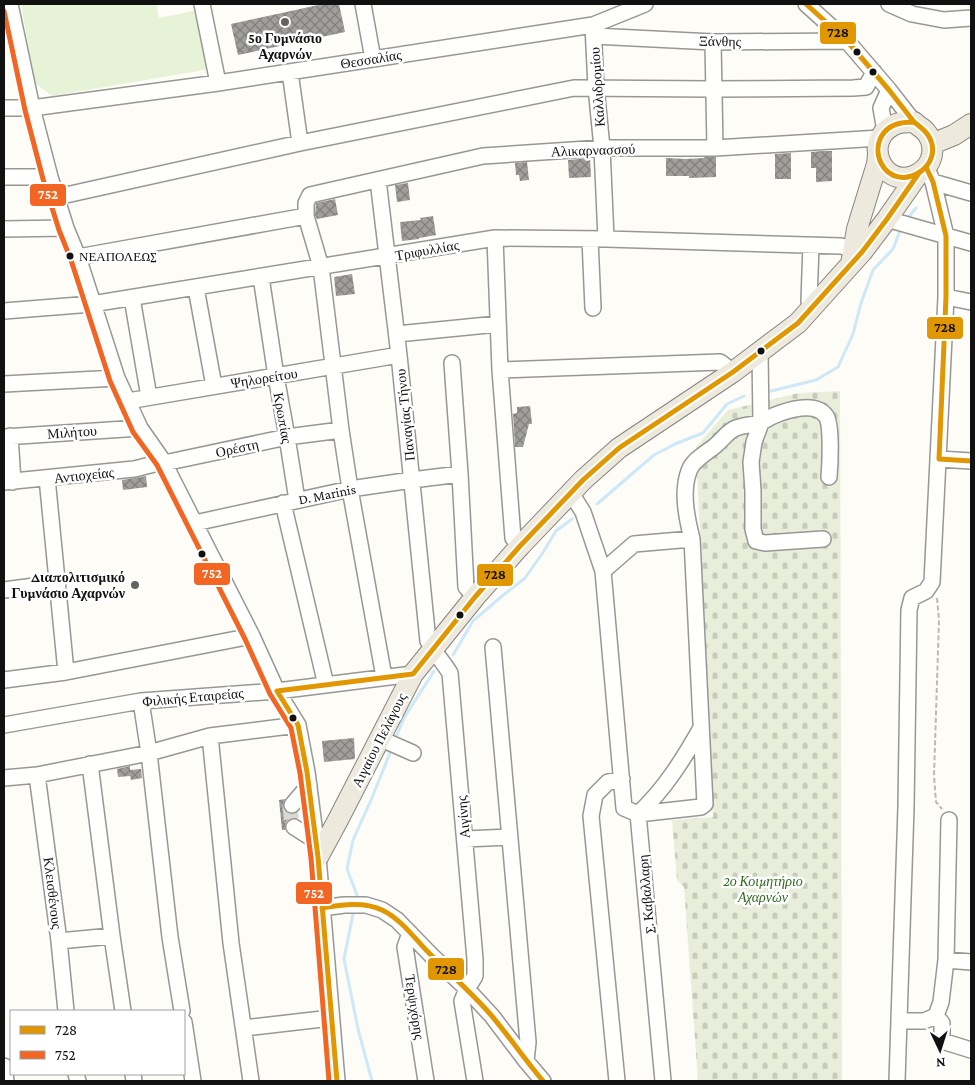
<svg xmlns="http://www.w3.org/2000/svg" width="975" height="1085" viewBox="0 0 975 1085" font-family="'Crimson Pro',serif">
  <style>
    .cemetery { fill: url(#cemetery-stones) }
    .park { fill: #e7f3d7 }
    .lines { fill: none; stroke-linecap: round; stroke-linejoin: round }
    .stream { stroke: #cde8f7; stroke-width: 3 }
    .building { fill: url(#building-cross-hatch) }
    .minor-tunnel { stroke: #dad9d4; stroke-width: 15; stroke-dasharray: 15 8; stroke-linecap: butt }
    .minor-casing { stroke: #979795; stroke-width: 18 }
    .major-casing { stroke: #858482; stroke-width: 22 }
    .path { stroke: #b9b9b8; stroke-width: 2; stroke-dasharray: 5 2.5; stroke-linecap: butt }
    .minor { stroke: #fffffe; stroke-width: 15 }
    .major { stroke: #ede9dc; stroke-width: 20 }
    .bus-1-casing { stroke: #fff; stroke-width: 9 }
    .bus-2-casing { stroke: #fff; stroke-width: 9 }
    .bus-1 { stroke: #e09702; stroke-width: 5 }
    .bus-2 { stroke: #f26522; stroke-width: 5 }
    .poi-dot { fill: #646362; stroke: #fff; stroke-width: 2 }
    .bus-dot { fill: #111; stroke: #fff; stroke-width: 2 }
    .labels { text-anchor: middle; stroke-width: 5; stroke-linejoin: round; paint-order: stroke }
    .bus-label { font-size: 13px; fill: #111; stroke: #fff; text-anchor: start }
    .poi-label { font-size: 14px; font-weight: bold; fill: #111; stroke: #fff }
    .street-label { font-size: 14px; fill: #111; stroke: #fff }
    .park-label { font-size: 14px; font-style: italic; fill: #2f6b1f; stroke: #fff }
    .line-badge { stroke: #fff; stroke-width: 2 }
    .badge-label { font-size: 14px; text-anchor: middle; font-weight: bold; fill: #fff }
    .pale-badge-label { font-size: 14px; text-anchor: middle; font-weight: bold; fill: #111 }
  </style>
  <defs>
    <pattern id="cemetery-stones" width="16" height="16" patternUnits="userSpaceOnUse" patternTransform="scale(1.25)"><rect width="16" height="16" fill="#e9eedb"/><path d="M2 7V4a2 2 0 0 1 4 0v3zM10 15v-3a2 2 0 0 1 4 0v3z" fill="#c7cbbb"/></pattern>
    <pattern id="building-cross-hatch" width="8" height="8" patternUnits="userSpaceOnUse" patternTransform="scale(1.25)"><rect width="8" height="8" fill="#a19f9c"/><path d="M0 0l8 8M0 8l8-8" fill="none" stroke="#82807e"/></pattern>
  </defs>
  <rect width="100%" height="100%" fill="#fdfcf7"/>
  <path class="cemetery" d="M840,391L842,1081H698L684,887L677,880L672,820L713,817L696,447L728,410L799,393Z"/>
  <path class="park" d="M21,4H156L159,18L198,10L210,69L52,96L35,83Z"/>
  <g class="lines">
    <path class="stream" d="M907,219L916,208
      M771,391L816,380L838,367L853,334L861,303L873,270L893,249L901,228
      M597,504L654,455L675,444L703,433L727,404L744,396
      M453,655L473,621L501,597L525,578L542,554L556,531L572,519
      M397,735L404,718L434,671
      M356,900L357,895L347,869L353,840L371,800L390,753
      M354,909L344,959L358,1029L372,1081"/>
  </g>
  <path class="building" d="M323,4H339L345,32L238,55L231,24Z
    M822,151H832V181L816,182V168H811V152Z
    M791,153V179H775V154Z
    M704,157H716V177L689,178V176H666V158L686,159L704,158Z
    M590,158L591,177L569,178L568,160Z
    M527,162L529,180L520,181L519,175H516L515,163Z
    M408,183L410,200L397,202L395,185Z
    M335,199L338,215L317,219L315,215L316,203Z
    M433,216L436,235L419,238V239L402,241L400,222L421,220L420,218Z
    M352,274L355,294L336,296L334,277Z
    M530,406L532,424H529L523,447H515L513,414L517,413V407Z
    M146,476L147,487L123,490L122,480Z
    M354,738L355,759L324,762L322,741Z
    M130,766V770L141,769L142,778L131,780L130,776L118,777L117,769Z
    M285,799L283,804V809L286,812L293,814V818L289,819L286,822L285,826V830H282L279,800Z"/>
  <g class="lines">
    <path class="minor-tunnel" d="M292,805L290,807L292,825L294,827"/>
    <g class="minor-casing">
      <path id="minor" d="M10,4L32,108L50,177L66,228L78,257L117,378L140,428L163,461L252,636L277,691L298,725L307,772L318,857L337,1081
        M202,4L218,83
        M363,4L373,59
        M806,4L847,41L889,90L914,122
        M889,4L912,14L944,20L971,18
        M593,26L596,87L602,148L606,239
        M594,36L713,42L847,41
        M713,42L715,148
        M290,72L300,143
        M4,108H32L218,83L593,25L645,4
        M885,131L881,108L889,90
        M4,177H50
        M378,180L399,355L428,641C434,652 443,662 450,673L475,959V976L467,989L462,1001L475,1081
        M933,182L971,193
        M57,197L300,143L574,88L713,89L853,88L866,87L874,72
        M887,219L971,243
        M4,229L66,228
        M495,238L500,370L513,538L520,546
        M590,239L593,308
        M811,245L809,301L815,305
        M78,257L306,216
        M261,277L276,376L287,437L297,500
        M196,288L214,386
        M946,297L971,302
        M132,298L149,397
        M4,311L92,304L495,238L606,239L841,246L853,249
        M397,334L498,324
        M760,353L761,423L754,442L751,462L753,491V529L756,541L765,543L823,539
        M452,363L460,474L466,587L475,597
        M500,370L720,362L733,372
        M4,384L117,378
        M128,401L399,355
        M10,436L13,482
        M4,437L140,428
        M939,459L971,461
        M47,478L66,672
        M4,482L134,469C144,467 161,461 169,462L287,437L341,430
        M571,493L583,512L603,571
        M283,503L326,685
        M195,523L350,489L412,480L460,474
        M692,539L705,804L701,807L638,814L624,808L603,571L634,544Z
        M692,539C687,519 681,492 689,471C693,459 707,453 716,445C723,439 728,431 736,428C743,425 752,425 759,423C764,422 768,418 773,416C787,410 815,401 826,416C832,424 830,465 829,477
        M4,590L57,583
        M493,647L528,1042L526,1061
        M384,677L350,489L341,430L321,267L306,216V203L310,195L483,156L602,148H715L880,138
        M4,680L66,672L252,636
        M141,701L149,753L170,937L182,1011
        M4,725L141,701L277,691L413,674
        M210,736L231,943L251,1081
        M379,738L413,753
        M90,764L112,936L123,1011
        M37,775L59,941L66,1011
        M4,778L37,775L149,753L210,736L298,725
        M292,805L309,785
        M294,827L316,841
        M465,839L510,837
        M322,908L344,905H366L382,910L397,920L432,956L467,989L492,1016L526,1061L543,1081
        M410,933L405,947L426,1081
        M59,941L112,936
        M946,960L971,962
        M936,1016L942,1023V1041L971,1050
        M899,1021H924L936,1016L941,1002L946,960L949,820
        M184,1022L193,1081
        M244,1028L331,1018
        M4,1066L6,1081
        M76,1074L78,1081
        M133,1074L134,1081
        M617,1081L591,816L595,795L608,782L622,779
        M663,1081L638,814C665,789 684,758 701,728
        M897,1081L906,807L909,610L912,598L926,591L932,582L946,297V236L933,182L926,167"/>
    </g>
    <g class="major-casing">
      <path id="major" d="M914,122C917,125 920,127 923,129C932,137 935,150 930,161C927,168 921,173 913,176C882,187 863,142 892,126C898,122 907,122 914,122Z
        M932,144L954,135L971,124
        M851,264L857,229L877,164L878,155
        M318,857L338,820L413,674L475,597L520,546L583,480L619,448L733,372L798,323L862,252L887,219L919,173"/>
    </g>
    <path class="path" d="M937,598L939,620L934,776L936,802L942,809"/>
    <use href="#minor" class="minor"/>
    <use href="#major" class="major"/>
    <g class="bus-1-casing">
      <path id="bus-1" d="M806,4L847,41L889,90L914,122
        M914,122C919,126 924,129 928,135C948,166 898,196 881,163C877,155 877,145 881,137C888,124 901,122 914,122Z
        M926,167L933,182L946,236V297L939,459L971,461
        M322,908C341,905 363,901 382,910C401,919 415,939 429,953C450,974 472,993 491,1015C509,1036 525,1060 543,1081
        M337,1081L318,857L307,772L298,725L277,691L413,674L475,597L520,546L583,480L619,448L733,372L798,323L862,252L887,219L919,173"/>
    </g>
    <g class="bus-2-casing">
      <path id="bus-2" d="M4,11L25,110L43,179L59,230L71,260L110,381L133,432L157,465L245,639L270,694L291,728L300,773L311,858L329,1081"/>
    </g>
    <use href="#bus-1" class="bus-1"/>
    <use href="#bus-2" class="bus-2"/>
  </g>
  <g class="poi-dot">
    <circle cx="285" cy="22" r="5"/>
    <circle cx="135" cy="585" r="5"/>
  </g>
  <g class="bus-dot">
    <circle cx="857" cy="52" r="4.5"/>
    <circle cx="873" cy="72" r="4.5"/>
    <circle cx="70" cy="256" r="4.5"/>
    <circle cx="761" cy="351" r="4.5"/>
    <circle cx="202" cy="554" r="4.5"/>
    <circle cx="460" cy="615" r="4.5"/>
    <circle cx="293" cy="718" r="4.5"/>
  </g>
  <g class="labels">
    <g class="bus-label">
      <text x="79" y="261">ΝΕΑΠΟΛΕΩΣ</text>
    </g>
    <g class="poi-label">
      <text x="285" y="43">5ο Γυμνάσιο<tspan x="285" dy="16">Αχαρνών</tspan></text>
      <text x="125" y="582" text-anchor="end">Διαπολιτισμικό<tspan x="125" dy="16">Γυμνάσιο Αχαρνών</tspan></text>
    </g>
    <g class="street-label">
      <text transform="translate(720 41) rotate(1)" y="5">Ξάνθης</text>
      <text transform="translate(371 59) rotate(-9)" y="5">Θεσσαλίας</text>
      <text transform="translate(597 87) rotate(-94)" y="5">Καλλιδρομίου</text>
      <text transform="translate(593 150) rotate(-2)" y="5">Αλικαρνασσού</text>
      <text transform="translate(427 250) rotate(-10)" y="5">Τριφυλλίας</text>
      <text transform="translate(264 378) rotate(-9)" y="5">Ψηλορείτου</text>
      <text transform="translate(405 415) rotate(-96)" y="5">Παναγίας Τήνου</text>
      <text transform="translate(283 418) rotate(80)" y="5">Κρωπίας</text>
      <text transform="translate(72 432) rotate(-4)" y="5">Μιλήτου</text>
      <text transform="translate(237 448) rotate(-12)" y="5">Ορέστη</text>
      <text transform="translate(84 475) rotate(-6)" y="5">Αντιοχείας</text>
      <text transform="translate(327 494) rotate(-11)" y="5">D. Marinis</text>
      <text transform="translate(193 697) rotate(-5)" y="5">Φιλικής Εταιρείας</text>
      <text transform="translate(379 740) rotate(-63)" y="5">Αιγαίου Πελάγους</text>
      <text transform="translate(463 817) rotate(-95)" y="5">Αιγίνης</text>
      <text transform="translate(53 893) rotate(83)" y="5">Κλεισθένους</text>
      <text transform="translate(646 894) rotate(-95)" y="5">Σ. Καβαλλαρη</text>
      <text transform="translate(415 1007) rotate(81)" y="5">Τερψιχόρης</text>
    </g>
    <g class="park-label">
      <text x="763" y="886">2ο Κοιμητήριο<tspan x="763" dy="16">Αχαρνών</tspan></text>
    </g>
  </g>
  <g class="line-badge">
    <rect x="819" y="21" width="38" height="24" rx="5" fill="#e09702"/>
    <rect x="29" y="183" width="38" height="24" rx="5" fill="#f26522"/>
    <rect x="926" y="316" width="38" height="24" rx="5" fill="#e09702"/>
    <rect x="193" y="562" width="38" height="24" rx="5" fill="#f26522"/>
    <rect x="476" y="563" width="38" height="24" rx="5" fill="#e09702"/>
    <rect x="295" y="881" width="38" height="24" rx="5" fill="#f26522"/>
    <rect x="427" y="957" width="38" height="24" rx="5" fill="#e09702"/>
  </g>
  <g class="badge-label">
    <text x="48" y="199">752</text>
    <text x="212" y="578">752</text>
    <text x="314" y="898">752</text>
  </g>
  <g class="pale-badge-label">
    <text x="838" y="37">728</text>
    <text x="945" y="332">728</text>
    <text x="495" y="579">728</text>
    <text x="446" y="974">728</text>
  </g>
  <rect width="975" height="1085" fill="none" stroke="#111111" stroke-width="10"/>
  <rect x="10" y="1010" width="175" height="65" fill="#ffffff" stroke="#a0a0a0"/>
  <rect x="20" y="1026" width="25" height="8" fill="#e09702" stroke="#a0a0a0"/>
  <text x="55" y="1035" font-size="15" fill="#111111">728</text>
  <rect x="20" y="1051" width="25" height="8" fill="#f26522" stroke="#a0a0a0"/>
  <text x="55" y="1060" font-size="15" fill="#111111">752</text>
  <g transform="translate(940 1050) rotate(176)" stroke="#ffffff" stroke-width="4" paint-order="stroke">
  <path d="M0-4L9 19L0 12L-9 19Z" fill="#111111"/>
  <text y="-8" font-size="14" font-weight="bold" text-anchor="middle" fill="#111111">N</text>
  </g>
</svg>
